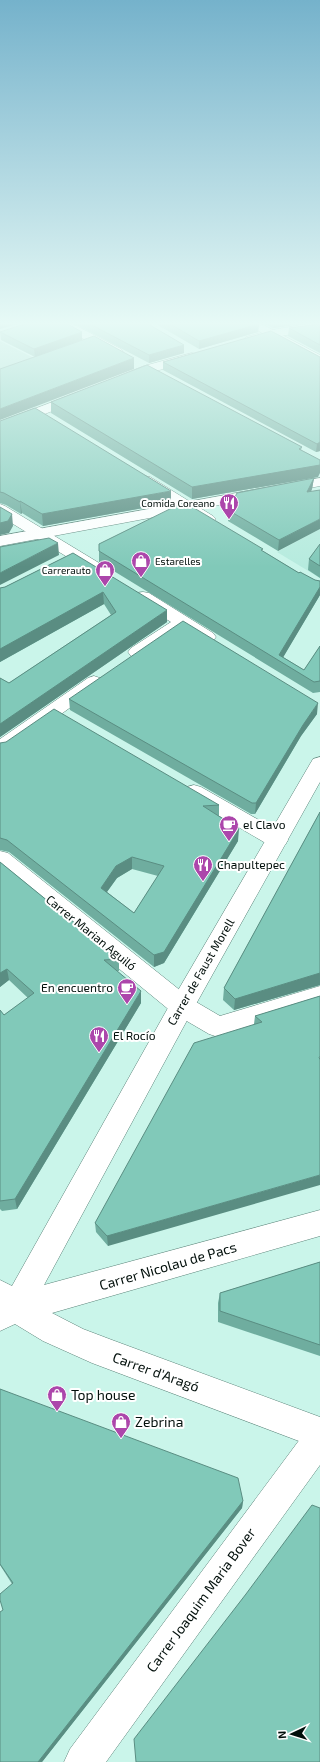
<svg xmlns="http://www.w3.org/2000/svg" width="320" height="1762" viewBox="0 0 320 1762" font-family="'Exo 2',sans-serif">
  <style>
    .built { fill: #b6ebde }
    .green { fill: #a6dbce }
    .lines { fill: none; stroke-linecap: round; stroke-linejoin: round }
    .street-casing { stroke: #5c847a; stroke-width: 1 }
    .secondary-casing { stroke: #5c847a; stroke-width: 1 }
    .street { fill: #fff; fill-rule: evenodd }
    .secondary { fill: #fff; fill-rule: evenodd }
    .wall { fill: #6fad9f; fill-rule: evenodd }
    .shaded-wall { fill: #5a8d82 }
    .building { fill: #81c9b9; stroke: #5a8d82; fill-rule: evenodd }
    .labels { text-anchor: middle; stroke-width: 4; stroke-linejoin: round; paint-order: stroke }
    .far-poi-label { font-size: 10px; fill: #020f0b; stroke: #fff; text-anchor: end }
    .poi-label { font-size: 12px; fill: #020f0b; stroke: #fff; text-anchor: start }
    .street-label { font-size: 12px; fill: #020f0b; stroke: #fff }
    .near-street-label { font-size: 14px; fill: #020f0b; stroke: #fff }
    .near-poi-label { font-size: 14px; fill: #020f0b; stroke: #fff; text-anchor: start }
  </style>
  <rect width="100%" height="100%" fill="#caf5ea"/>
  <path class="built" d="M320,529V578L277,552Z"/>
  <path class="green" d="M0,341L34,358L0,370Z"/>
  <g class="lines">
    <g class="street-casing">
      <path id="street" d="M53,321H67L121,349L123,352L121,355H113L55,323Z
        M320,322V330L273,337L250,344L246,343L244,340L246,337L272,330Z
        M192,353L196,354L198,357L196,360L152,372L124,383L119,382L118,379L119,376L144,366Z
        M79,392L84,393L86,396L84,399L0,431V422Z
        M145,476L150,477L213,516L216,519L213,522L208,524L203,522L140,483L138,480L140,477Z
        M0,504L5,506L104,566L106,569L104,572L98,574L92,572L0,516Z
        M143,592L149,593L213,633L216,637L213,641C201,644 193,636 183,629L143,656L137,657L131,656L128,652L131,648L171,622L137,601L135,597L137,593Z
        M94,676L100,678L103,682L100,686L7,753L0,754V739L88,678Z
        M194,785L201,787L285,835L288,840L285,845L277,848L269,845L187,797L184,792L187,787Z
        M0,851L8,853L191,999L220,1016L320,986V1006L218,1037L209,1034L173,1013L0,871Z
        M320,1422V1465L106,1762H64L70,1749L309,1427Z"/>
    </g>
    <g class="secondary-casing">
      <path id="secondary" d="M242,321H256L320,355V364L244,323Z
        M320,478V486L0,546V536Z
        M320,757V782L191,1013L44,1285L320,1210V1236L52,1313L83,1329L112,1340L320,1417V1449L92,1363L43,1341L15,1324L0,1331V1280L12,1286L173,999L310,764L313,759Z"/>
    </g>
    <use href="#street" class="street"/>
    <use href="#secondary" class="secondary"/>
  </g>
  <path class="wall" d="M69,321H143L184,345V353L149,363Z
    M151,321H252L259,324L258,332L199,349Z
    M259,321H319L273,328Z
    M320,324V353L288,336L289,328Z
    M0,332L82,340L35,357L1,340Z
    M320,357V451L316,452L163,370V362Z
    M51,402L302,447L301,450L318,477L192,499L51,413Z
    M0,421L171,503L43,526L22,513L21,514L6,505L0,503Z
    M314,478L312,489L311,491L278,551L228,521V510Z
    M320,544V578L308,570L309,559Z
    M99,551H263L299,573L315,580L320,581V595L283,657L304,670L320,646V692L313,693L99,562Z
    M73,553L167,622L0,737V678L9,683L111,615L104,604L0,662V588L5,587Z
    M69,699L317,714L301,736L255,814H251L70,710Z
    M0,743L219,805V816L238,841L164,963L154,967L9,852L0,850ZM132,869L158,876L134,913L107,892L117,878Z
    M320,812V985L234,1010L223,1000L224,988Z
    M0,862L119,959V971H117L141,1003L17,1209L2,1211L0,1209V1010L4,1015L28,998L9,980L0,987Z
    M320,996L108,1246L96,1232L95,1223L254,1024L255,1016Z
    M320,1262V1356L218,1322V1303L220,1293Z
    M0,1389L243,1501L242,1508L42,1762H0L3,1610L12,1584L0,1565Z"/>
  <path class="shaded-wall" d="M0,321H28L0,329Z
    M274,321H319L273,328Z
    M259,324L258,332L199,349V341Z
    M82,332V340L35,357L34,349Z
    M184,345V353L149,363V355Z
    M134,358V369L0,420V409Z
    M320,442V451L316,452L317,444Z
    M320,464V473L318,477L192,499V487Z
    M314,478L312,489L306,503L307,492Z
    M171,491V503L43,526L42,514Z
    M20,501L22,513L21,514L20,502Z
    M12,514L13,526L9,533L0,535V523Z
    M320,519V529L278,551L279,540Z
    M58,543L59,555L0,585V573Z
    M320,587V595L281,661L279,655Z
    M103,592L104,604L0,662V649Z
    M167,610V622L0,737V724Z
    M318,703L317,714L301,736L255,814L256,803L303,725Z
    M239,829L238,841L164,963L154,967V955Z
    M132,857V869L117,878L101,900V888L116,866Z
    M7,969L9,980L0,987V973Z
    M320,973V985L234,1010L235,999Z
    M141,991V1003L17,1209L15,1199Z
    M320,1175V1185L108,1246L107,1236Z
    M243,1501L242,1508L42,1762H38Z"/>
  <path class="building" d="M34,321H62L82,332L34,349L0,332Z
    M84,321H143L184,345L149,355Z
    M165,321H252L259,324L199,341Z
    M320,324V345L289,328Z
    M271,331L320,357V442L317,444L163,362Z
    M94,336L134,358L0,409V369Z
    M147,365L302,447L299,449L320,460V465L192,487L51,402Z
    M35,408L171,491L42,514L20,501V502L4,493L0,492V421Z
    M314,478L307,492L320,490V519L279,540L228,510L237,493Z
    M184,502L263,549L261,550L299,573L300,572L315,580L320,581V587L279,655L304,670L320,646V681L314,682L99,551V544Z
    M0,507L12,514L8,521L0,523Z
    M49,538L58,543L0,573V547Z
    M320,544V566L309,559Z
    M73,553L167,610L0,724V678L9,683L116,612L103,592L0,649V588L5,587Z
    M183,621L318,703L303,725L256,803H252L69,699Z
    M54,709L219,805L203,806L239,829L164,952L154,955L7,840L0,838V743L6,742ZM132,857L164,866L134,913L101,888L116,866Z
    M320,812V973L235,999L224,988Z
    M0,862L119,959L104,960L141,991L15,1199L0,1201V1010L4,1015L34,993L7,969L0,973Z
    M320,996V1057H319L320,1060V1175L107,1236L95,1223L194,1043L262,1022L255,1016Z
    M320,1262V1345L220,1311V1293Z
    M0,1389L238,1478L243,1501L38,1762H0V1612L3,1610L0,1600V1594L13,1583L0,1564Z
    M312,1505L320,1508V1762H136L134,1739L246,1594Z"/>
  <linearGradient id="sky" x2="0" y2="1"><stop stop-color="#75b2cb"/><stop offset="0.57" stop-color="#e7faf6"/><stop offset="1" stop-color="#e7faf6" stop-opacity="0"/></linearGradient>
  <rect width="320" height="567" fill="url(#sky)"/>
  <defs>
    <g id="restaurant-pin" transform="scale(1)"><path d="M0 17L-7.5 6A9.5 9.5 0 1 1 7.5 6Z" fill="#ac46ab" stroke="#fff"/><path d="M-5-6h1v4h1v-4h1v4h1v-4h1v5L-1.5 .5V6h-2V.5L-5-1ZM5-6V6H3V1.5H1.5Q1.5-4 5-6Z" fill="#fff"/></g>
    <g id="shop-pin" transform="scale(1)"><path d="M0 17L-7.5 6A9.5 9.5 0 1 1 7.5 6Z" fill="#ac46ab" stroke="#fff"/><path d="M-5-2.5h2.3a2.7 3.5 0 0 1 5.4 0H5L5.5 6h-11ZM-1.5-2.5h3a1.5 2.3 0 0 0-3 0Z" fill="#fff"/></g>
    <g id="cafe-pin" transform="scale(1)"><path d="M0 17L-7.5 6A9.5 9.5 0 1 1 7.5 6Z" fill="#ac46ab" stroke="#fff"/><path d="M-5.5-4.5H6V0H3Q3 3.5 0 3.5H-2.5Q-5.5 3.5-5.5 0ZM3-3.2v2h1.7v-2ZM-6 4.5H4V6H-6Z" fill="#fff"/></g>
  </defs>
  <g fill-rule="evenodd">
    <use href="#restaurant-pin" x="229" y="503"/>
    <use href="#shop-pin" x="141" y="561"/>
    <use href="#shop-pin" x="105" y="570"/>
    <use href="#cafe-pin" x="229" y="825"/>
    <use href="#restaurant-pin" x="203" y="865"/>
    <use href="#cafe-pin" x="127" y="988"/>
    <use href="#restaurant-pin" x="99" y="1036"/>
    <use href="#shop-pin" x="57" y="1395"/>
    <use href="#shop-pin" x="121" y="1422"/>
  </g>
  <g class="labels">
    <g class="far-poi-label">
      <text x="215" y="507">Comida Coreano</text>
      <text x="155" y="565" text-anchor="start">Estarelles</text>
      <text x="91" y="574">Carrerauto</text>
    </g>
    <g class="poi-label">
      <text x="243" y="829">el Clavo</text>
      <text x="217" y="869">Chapultepec</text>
      <text x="113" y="992" text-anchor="end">En encuentro</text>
      <text x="113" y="1040">El Rocío</text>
    </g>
    <g class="street-label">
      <text transform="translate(91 933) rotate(39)" y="4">Carrer Marian Aguiló</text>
      <text transform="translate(201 972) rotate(-60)" y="4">Carrer de Faust Morell</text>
    </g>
    <g class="near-street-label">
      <text transform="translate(168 1266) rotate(-16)" y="5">Carrer Nicolau de Pacs</text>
      <text transform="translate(156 1372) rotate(20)" y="5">Carrer d'Aragó</text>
      <text transform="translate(201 1600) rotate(-54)" y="5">Carrer Joaquim Maria Bover</text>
    </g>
    <g class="near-poi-label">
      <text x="71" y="1400">Top house</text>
      <text x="135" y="1427">Zebrina</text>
    </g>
  </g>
  <g transform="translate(292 1734) rotate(266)" stroke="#ffffff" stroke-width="3" paint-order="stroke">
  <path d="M0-3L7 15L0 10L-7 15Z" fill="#020f0b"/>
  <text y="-6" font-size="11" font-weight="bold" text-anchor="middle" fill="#020f0b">N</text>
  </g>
</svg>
